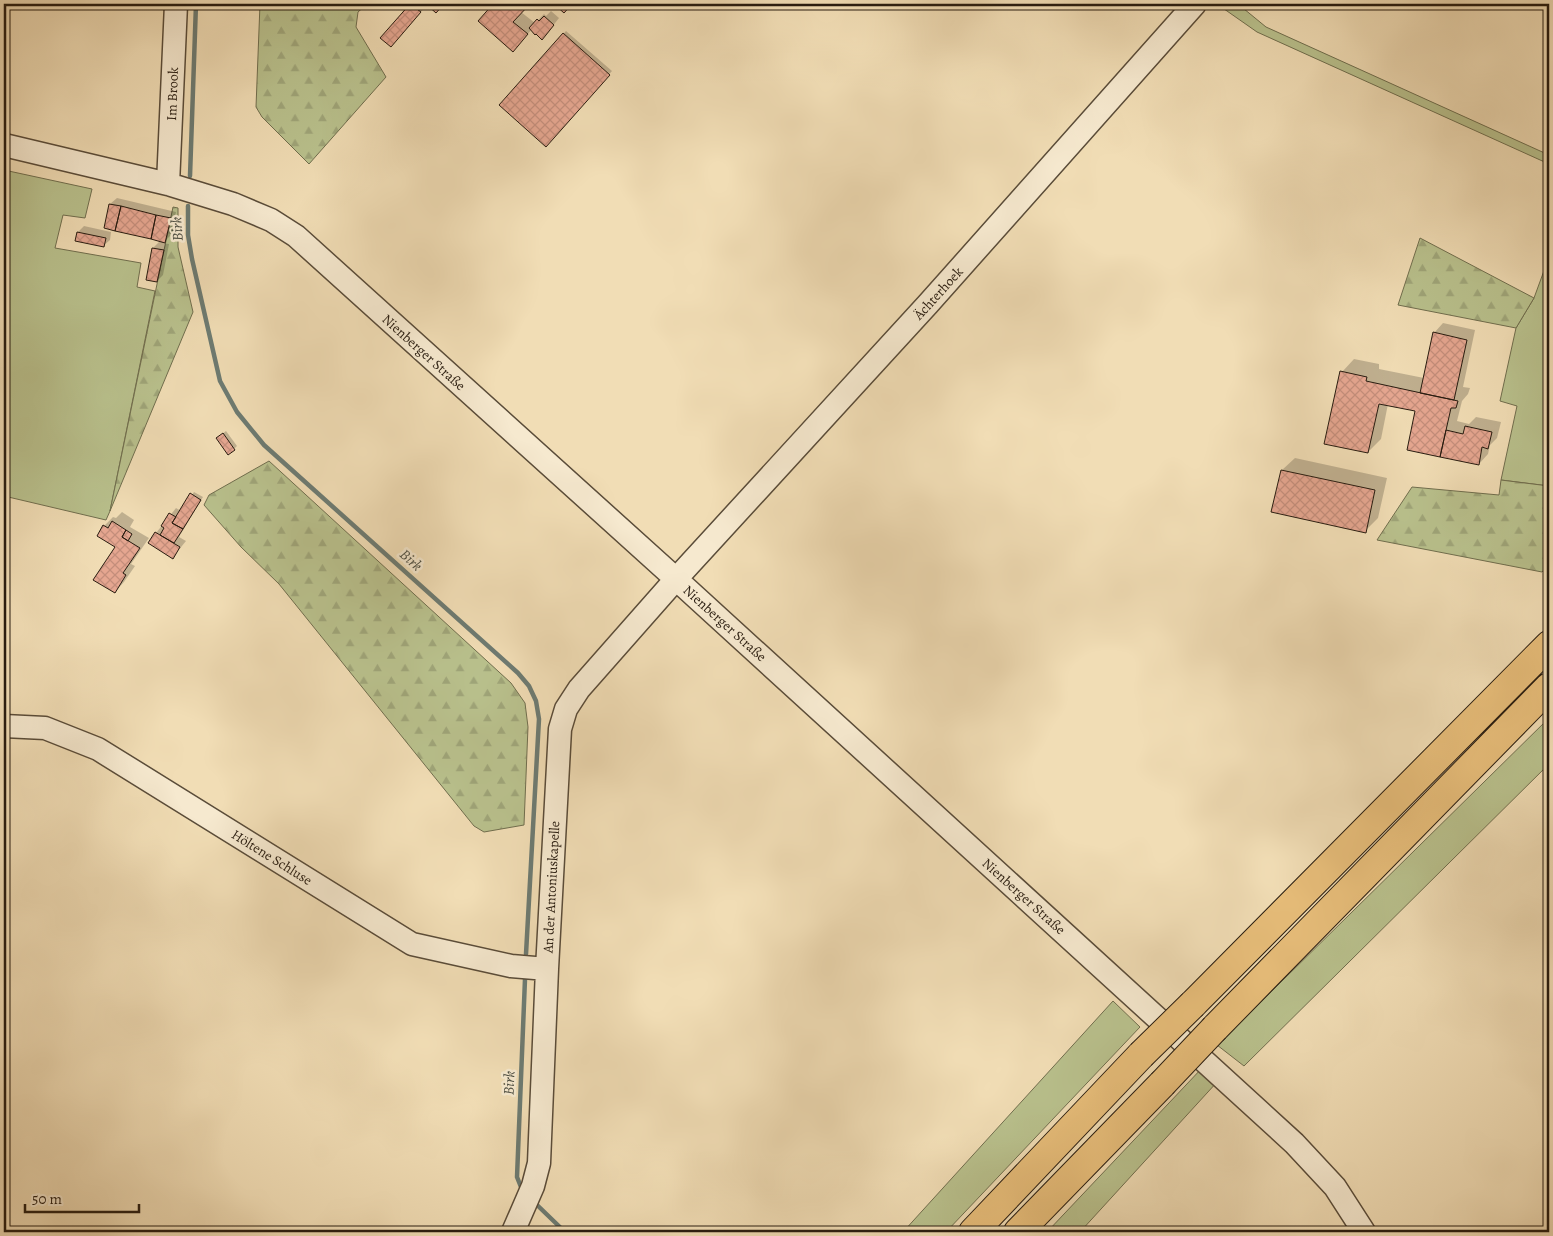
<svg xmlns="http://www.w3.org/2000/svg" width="1553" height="1236" viewBox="0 0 1553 1236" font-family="Alegreya,serif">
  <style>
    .grass { fill: #b9c18d; stroke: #706e4e }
    .forest { fill: url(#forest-firs); stroke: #706e4e }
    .shadow { fill: #0003 }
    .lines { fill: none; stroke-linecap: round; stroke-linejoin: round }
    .stream { stroke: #6d7b72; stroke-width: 4.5 }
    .building { fill: url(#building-cross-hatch); stroke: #281c10 }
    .minor-casing { stroke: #5a4c39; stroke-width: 25 }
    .highway-casing { stroke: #281c10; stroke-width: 30 }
    .minor { stroke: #f6e9cf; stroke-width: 22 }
    .highway { stroke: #e8be7a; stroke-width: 28 }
    .highway-bridge-casing { stroke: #281c10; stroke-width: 30; stroke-linecap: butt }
    .highway-bridge { stroke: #e8be7a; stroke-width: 28 }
    .labels { text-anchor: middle; stroke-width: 5; stroke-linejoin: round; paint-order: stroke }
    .street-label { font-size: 14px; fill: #281c10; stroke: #f6e9cf }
    .water-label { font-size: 15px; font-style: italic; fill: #4a4c41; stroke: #f6e9cf }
  </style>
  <defs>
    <pattern id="forest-firs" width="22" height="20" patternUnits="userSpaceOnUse" patternTransform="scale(1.25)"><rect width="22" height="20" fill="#b9c18d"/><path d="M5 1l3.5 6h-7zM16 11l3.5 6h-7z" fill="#9fa579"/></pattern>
    <pattern id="building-cross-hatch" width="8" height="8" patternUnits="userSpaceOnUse" patternTransform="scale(1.25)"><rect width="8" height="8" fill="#e5a690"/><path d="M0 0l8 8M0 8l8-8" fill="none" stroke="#c48e7b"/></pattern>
  </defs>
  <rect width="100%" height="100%" fill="#f1ddb5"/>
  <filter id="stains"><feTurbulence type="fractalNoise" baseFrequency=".004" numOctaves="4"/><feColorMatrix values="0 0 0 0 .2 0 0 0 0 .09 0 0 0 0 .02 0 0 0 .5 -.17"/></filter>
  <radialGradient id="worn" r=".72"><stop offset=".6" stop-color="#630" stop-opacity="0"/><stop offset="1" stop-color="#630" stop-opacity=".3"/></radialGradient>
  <path class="grass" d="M1217,4H1238L1266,27L1549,155V164L1257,32Z
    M4,170L92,189L85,218L63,215L55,248L141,263L137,287L155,291L110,511L106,520L4,496Z
    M1549,257V486L1501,480L1517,406L1500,401L1516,328L1534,298Z
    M1549,718V764L1244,1066L1217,1045Z
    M1113,1001L1140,1027L946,1232H903Z
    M1203,1067L1218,1081L1080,1232H1047Z"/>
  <path class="forest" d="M260,4H367L358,12L356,27L386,77L309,164L262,117L256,107Z
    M173,207L178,208V247L193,312L110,511Z
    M1420,238L1534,298L1516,328L1398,305Z
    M269,461L511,683L525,703L528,727L524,825L484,832L474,826L279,584L241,547L204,505L209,495Z
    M1501,480L1549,486V564L1542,572L1377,540L1412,487L1499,495Z"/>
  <path class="shadow" d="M412,4H428L397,39L382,38Z
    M495,4H529L521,12L535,23L544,14L546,16L551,11L559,18L548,32L532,29L522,41L480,21Z
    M566,31L612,71L546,145L500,105Z
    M117,198L176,212L171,235L163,243L169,244L163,275L157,281L153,248L161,240L105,227L110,204Z
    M84,226L111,232L110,240L103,246L76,240L78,232Z
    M1443,323L1475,330L1463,387L1470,388L1468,394L1462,401L1457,421L1469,424L1476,417L1501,422L1497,438L1490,445L1488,454L1479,464L1417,410L1388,404L1381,439L1368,452L1342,372L1354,359L1379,364V369L1424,378L1434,333Z
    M226,431L237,446L234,449L221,435Z
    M1295,458L1387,478L1378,518L1365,531L1282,470Z
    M194,492L203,497L179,537L186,541L173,557L156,533L176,508L181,511Z
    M122,512L134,520L130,527L149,538L131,564L135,566L124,582L115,592L116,546L104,526L113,517L116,518Z"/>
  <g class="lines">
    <path class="stream" d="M190,176L196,4
      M188,206V235L192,259L220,381L237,412L264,445L518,673L529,686L536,701L539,719L526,954
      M521,1187L517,1177L525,979
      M536,1204L565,1232"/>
  </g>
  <path class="building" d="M410,4L421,12L391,47L380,38Z
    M426,4H444L436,13Z
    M493,4H530L513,22L528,34L513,52L478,21Z
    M554,4H572L564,13Z
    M544,16L554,25L542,40L536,34L535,35L529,28L537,19L539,21Z
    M563,33L610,75L546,147L499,105Z
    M109,204L121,206L115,231L104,228Z
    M121,206L156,215L151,239L115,231Z
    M156,215L171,218L165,243L151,239Z
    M77,232L106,238L104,247L75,241Z
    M152,248L164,250L157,282L146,280Z
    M1433,332L1467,340L1454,400L1420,393Z
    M1340,371L1367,377L1366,381L1458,401L1456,408H1451L1440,457L1407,450L1415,411L1379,404L1368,453L1324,444Z
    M1465,426L1492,432L1488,449L1482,447L1479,465L1440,457L1446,430L1463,434Z
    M223,433L235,450L228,455L216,438Z
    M1281,470L1375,490L1366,533L1271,512Z
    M190,493L201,500L183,529L172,523Z
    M169,513L176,517L172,523L183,529L174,543L160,535L164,528L161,526Z
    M112,521L126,530L122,537L140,548L123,573L126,575L115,593L93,580L115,547L97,536L103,525L108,528Z
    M126,530L132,534L128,541L122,537Z
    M155,532L180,547L173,559L148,543Z"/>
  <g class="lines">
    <g class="minor-casing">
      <path id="minor" d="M4,145L168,184L233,204L271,220L296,236L676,579L1294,1143L1335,1187L1364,1232
        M168,184L176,4
        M4,726L45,728L98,749L412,944L511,966L547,969
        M513,1232L533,1186L539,1163L547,969L560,729L566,709L579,689L676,579L928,304L1195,4"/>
    </g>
    <g class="highway-casing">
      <path id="highway" d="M1193,1004L1549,645
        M1215,1028L1549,687
        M973,1232L1141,1055
        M1018,1232L1162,1084"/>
    </g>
    <use href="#minor" class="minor"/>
    <use href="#highway" class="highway"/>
    <g class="highway-bridge-casing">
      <path id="highway-bridge" d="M1141,1055L1193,1004
        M1162,1084L1215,1028"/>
    </g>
    <use href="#highway-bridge" class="highway-bridge"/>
  </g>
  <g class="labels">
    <g class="street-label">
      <text transform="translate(172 94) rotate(-88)" y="5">Im Brook</text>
      <text transform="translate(938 293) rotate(-48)" y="5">Ächterhoek</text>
      <text transform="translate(424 352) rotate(42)" y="5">Nienberger Straße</text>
      <text transform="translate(725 623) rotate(42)" y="5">Nienberger Straße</text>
      <text transform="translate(272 857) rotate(32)" y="5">Höltene Schluse</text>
      <text transform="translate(551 887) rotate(-87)" y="5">An der Antoniuskapelle</text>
      <text transform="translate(1024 896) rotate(42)" y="5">Nienberger Straße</text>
    </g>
    <g class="water-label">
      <text transform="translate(177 229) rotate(-94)" y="5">Birk</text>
      <text transform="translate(411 560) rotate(42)" y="5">Birk</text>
      <text transform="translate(509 1083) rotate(-88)" y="5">Birk</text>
    </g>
  </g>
  <rect width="1553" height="1236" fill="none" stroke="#f1ddb5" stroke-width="20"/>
  <rect x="5" y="5" width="1543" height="1226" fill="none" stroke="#281c10" stroke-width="2.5"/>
  <rect x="10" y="10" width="1533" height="1216" fill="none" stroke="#281c10"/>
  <path d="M25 1204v8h114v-8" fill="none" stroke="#281c10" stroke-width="2.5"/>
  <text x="32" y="1204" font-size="15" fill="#281c10" stroke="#f6e9cf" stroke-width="4" paint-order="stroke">50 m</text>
  <rect width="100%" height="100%" filter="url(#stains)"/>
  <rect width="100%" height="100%" fill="url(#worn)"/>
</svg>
